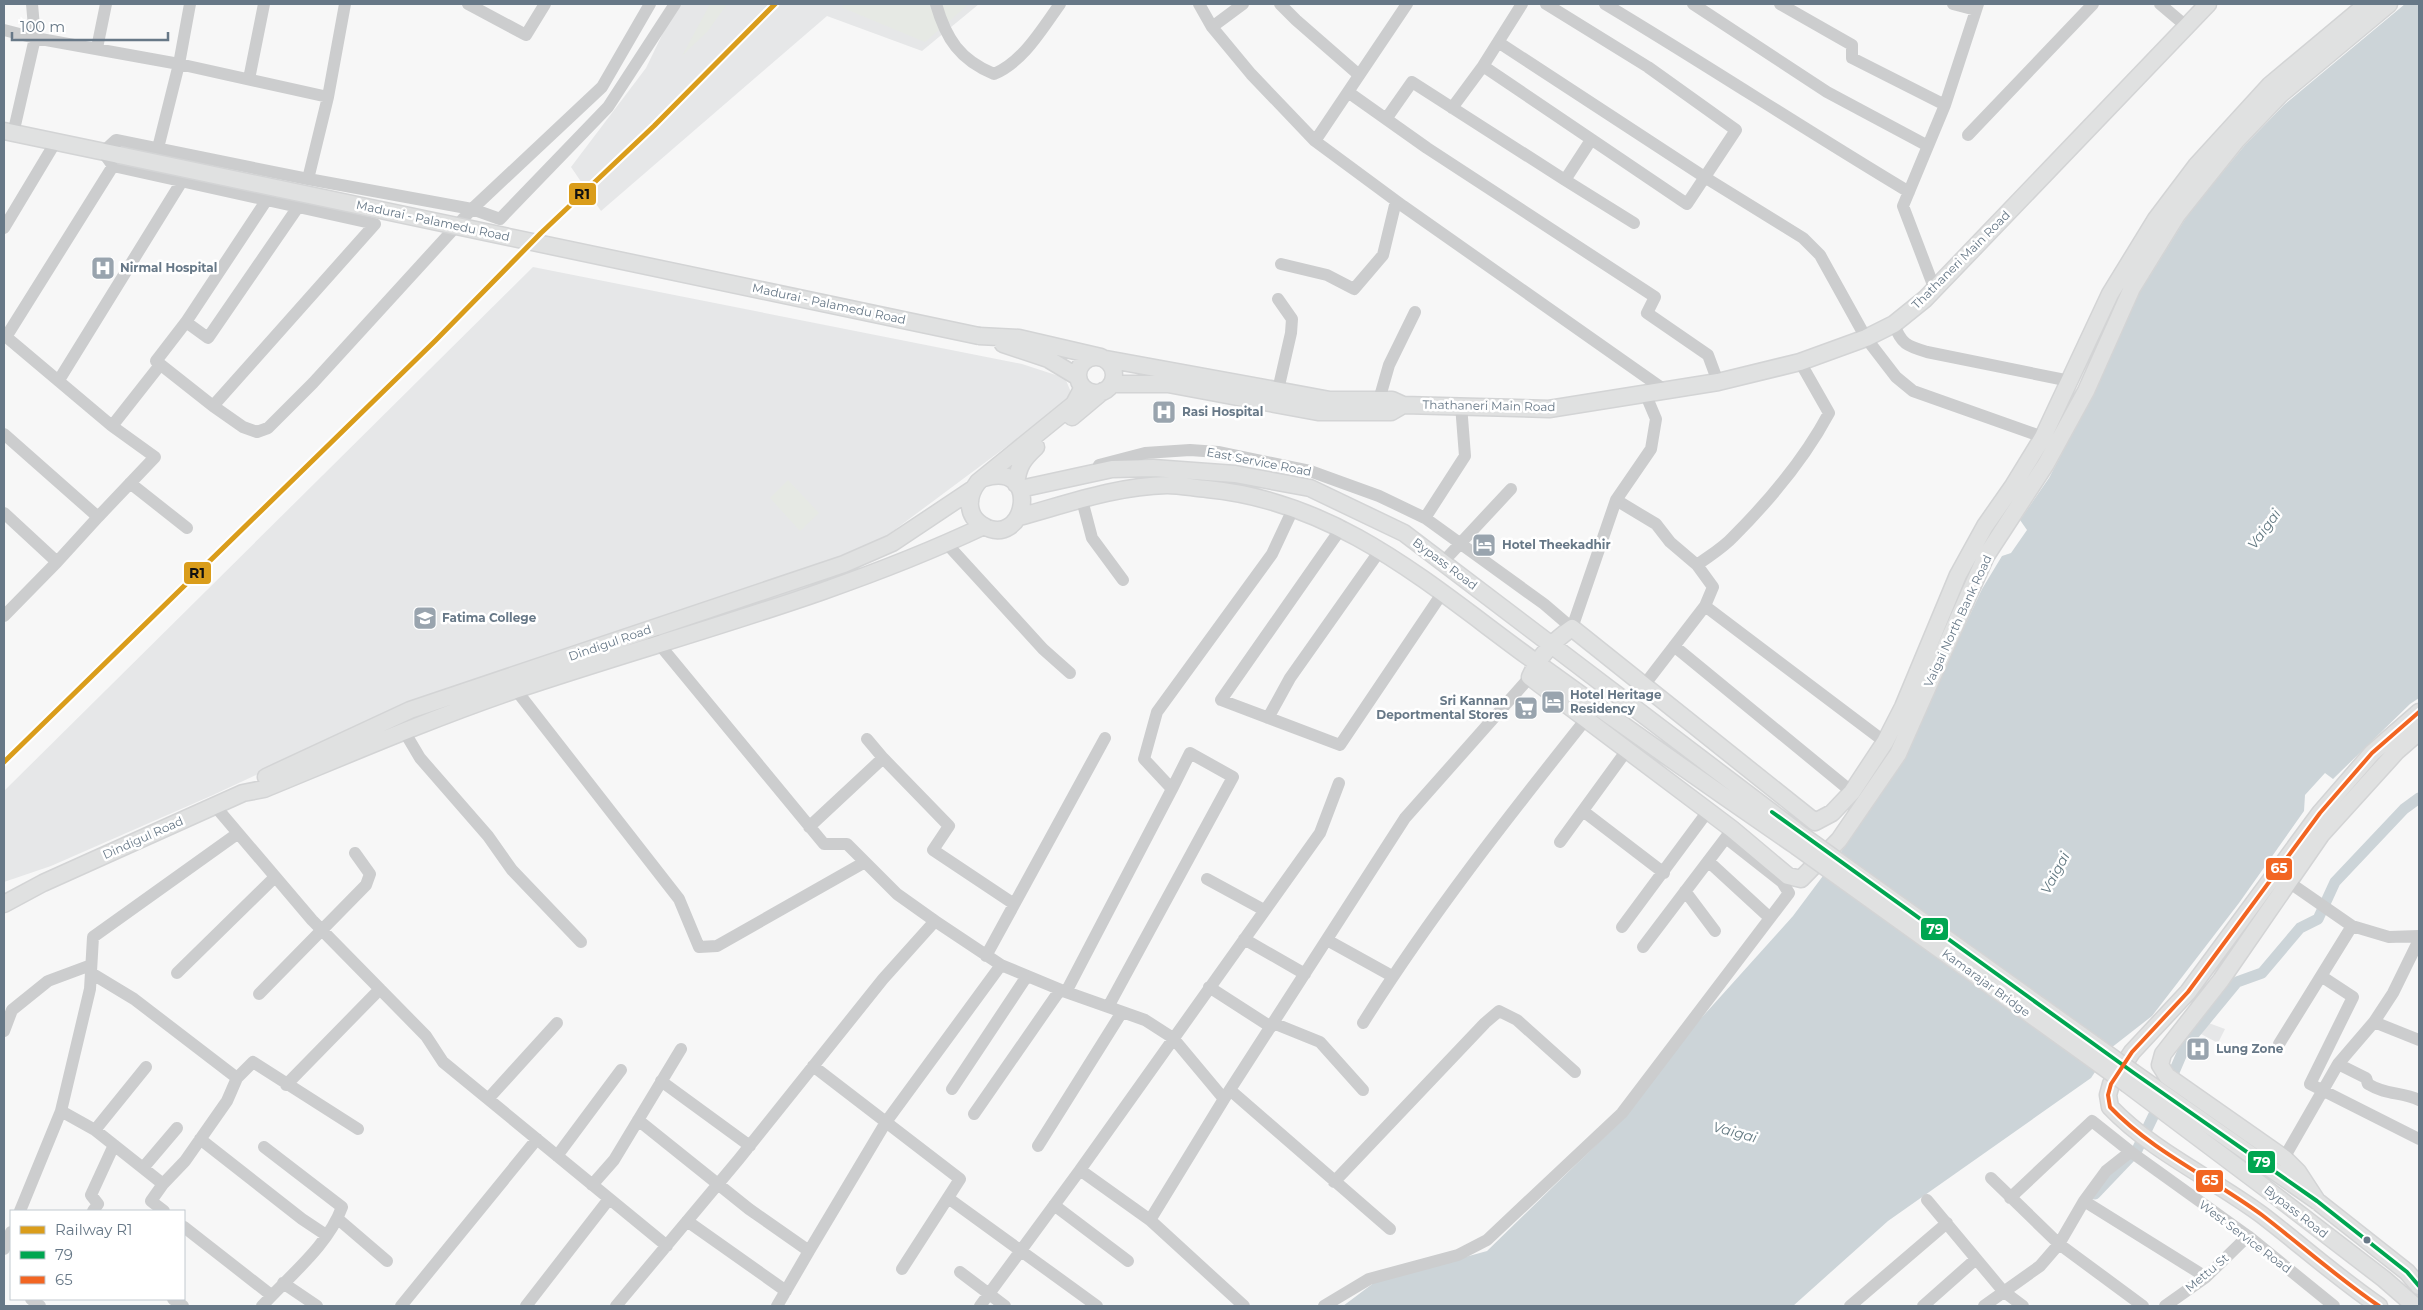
<svg xmlns="http://www.w3.org/2000/svg" width="2423" height="1310" viewBox="0 0 2423 1310" font-family="Montserrat,sans-serif">
  <style>
    .built { fill: #e6e7e8 }
    .green { fill: #e6e9e4 }
    .water { fill: #ccd4d8 }
    .lines { fill: none; stroke-linecap: round; stroke-linejoin: round }
    .canal { stroke: #ccd4d8; stroke-width: 11 }
    .major-casing { stroke: #d3d4d5; stroke-width: 19 }
    .minor { stroke: #cccdce; stroke-width: 12 }
    .major { stroke: #e0e1e1; stroke-width: 16 }
    .major-bridge-casing { stroke: #d3d4d5; stroke-width: 19; stroke-linecap: butt }
    .major-bridge { stroke: #e0e1e1; stroke-width: 16 }
    .bus-1-casing { stroke: #fff; stroke-width: 8 }
    .bus-2-casing { stroke: #fff; stroke-width: 8 }
    .bus-1 { stroke: #00a651; stroke-width: 4 }
    .bus-2 { stroke: #f26522; stroke-width: 4 }
    .rail-1-casing { stroke: #fff; stroke-width: 9 }
    .rail-1 { stroke: #da9d1b; stroke-width: 5 }
    .bus-dot { fill: #677887; stroke: #fff; stroke-width: 2 }
    .labels { text-anchor: middle; stroke-width: 5; stroke-linejoin: round; paint-order: stroke }
    .street-label { font-size: 12px; fill: #677887; stroke: #fff }
    .poi-label { font-size: 12px; font-weight: bold; fill: #677887; stroke: #fff; text-anchor: start }
    .water-label { font-size: 14px; font-style: italic; fill: #637982; stroke: #fff }
    .line-badge { stroke: #fff; stroke-width: 2 }
    .badge-label { font-size: 14px; text-anchor: middle; font-weight: bold; fill: #fff }
    .pale-badge-label { font-size: 14px; text-anchor: middle; font-weight: bold; fill: #111 }
  </style>
  <rect width="100%" height="100%" fill="#f7f7f7"/>
  <path class="built" d="M677,4H979L922,51L827,16L601,211L571,167L646,68Z
    M533,267L1022,364L1065,378L1073,397L881,540L832,562L415,701L213,795L51,866L4,882V791Z
    M2206,1022L2225,1029L2218,1043L2199,1033Z"/>
  <path class="green" d="M710,4H727L708,31L682,56Z
    M845,4H969L925,42L841,7Z
    M788,480L819,513L800,531L770,498Z"/>
  <path class="water" d="M2405,4H2419V698L2410,704L2333,779L2325,773L2305,795L2304,811L2239,903L2152,1016L2111,1048L2091,1078L1888,1221L1793,1306H1343L1375,1282L1487,1251L1628,1114L1668,1055L1793,916L1849,841L1902,760L1982,589L2002,556L2011,553L2027,530L2020,520L2049,478L2092,396L2138,295L2189,213L2245,145L2284,105Z"/>
  <g class="lines">
    <path class="canal" d="M2168,1086L2186,1044L2237,982L2262,973L2300,928L2318,919L2335,882L2404,809L2419,798
      M2095,1194L2137,1150L2160,1102"/>
    <g class="major-casing">
      <path id="major" d="M2367,4L2270,85L2196,166L2156,219L2110,294L2043,437L2013,486L1985,526L1958,575L1903,707L1885,742L1852,792L1832,813L1815,822L1572,628C1553,641 1540,655 1530,677L1732,829L1788,876L1801,879L1839,840L1898,754L1986,556L2046,464L2086,391L2132,288L2177,215L2236,141L2281,94L2389,4
        M4,131L119,155
        M979,336L1019,338L1101,357
        M1003,344L1048,359L1078,377
        M1078 375a18 18 0 1 1 36 0a18 18 0 1 1-36 0Z
        M1106,359L1330,400H1392L1403,405L1549,409L1718,382L1800,362L1866,338L1894,324L1925,299L2208,4
        M1112,384H1168L1318,412H1391L1403,405
        M1072,417L1103,391
        M984,478C1043,460 1026,552 982,525C966,515 967,496 978,482L1074,404L1083,387
        M1016,484C1018,466 1023,459 1036,447
        M1020,489L1112,469L1153,468L1235,474L1310,488L1404,533L1803,836
        M1019,517C1067,504 1116,486 1167,485C1180,485 1194,488 1207,489C1343,502 1435,590 1541,666C1625,727 1710,787 1796,846
        M266,777L410,710L844,564L892,543L973,489
        M4,904L43,883L243,793L264,789C347,755 430,719 515,690C672,637 834,597 984,526
        M2134,1073L2317,1201L2407,1272L2419,1286
        M2127,1084L2268,1190L2384,1279L2415,1306
        M2317,1201L2298,1172L2284,1158L2167,1076L2160,1065L2163,1054L2221,980L2321,835L2397,751L2419,732
        M2379,1306C2338,1278 2301,1245 2262,1215C2212,1178 2153,1152 2110,1107L2108,1095L2111,1084L2132,1052L2188,992L2320,813L2372,753L2419,712"/>
    </g>
    <path class="minor" d="M468,4L526,35L545,4
      M936,4C946,39 960,60 994,74C1023,62 1042,29 1060,4
      M1199,4L1212,27L1251,74L1315,141L1403,206L1666,391
      M1280,4L1296,20L1359,75
      M1605,4C1707,65 1807,131 1909,192
      M1693,4L1827,92L1928,146
      M1780,4L1852,45V58L1945,105L1903,206L1935,290
      M1953,4L1976,10
      M2160,4L2186,26
      M1212,27L1243,4
      M4,30L35,38L32,4
      M1498,42L1706,178L1803,238L1820,255L1866,338L1896,377L1913,391L2043,437
      M97,48L106,4
      M1483,66L1687,204L1736,130L1648,67L1546,4
      M249,79L264,4
      M1348,92L1427,148L1655,297L1647,313L1708,355L1718,382
      M328,97L345,4
      M1945,105L1978,4
      M1452,108L1483,66L1522,4
      M1386,119L1412,82L1565,180L1591,140
      M13,134L35,38L179,64L328,97L308,179
      M1968,135L2093,4
      M1315,141L1407,4
      M158,148L179,64L190,4
      M113,166L375,224L213,406L156,361L186,322L266,201
      M1565,180L1634,223
      M4,228L55,143
      M1281,264L1327,275L1354,289L1383,255L1396,201
      M1278,299L1292,319L1291,333L1278,390
      M186,322L208,338L298,207
      M1894,324C1901,344 1907,346 1927,352L2070,381
      M4,335L112,426L160,365
      M6,337L113,166L103,152L116,140L308,179L472,209L500,219L608,107L675,4
      M59,380L182,181
      M213,406L243,427L257,432L268,428L313,383L472,209L602,87L650,4
      M1377,407L1389,365L1415,312
      M4,434L98,517L57,562
      M1099,465L1145,453L1190,450L1218,452L1310,471L1379,496L1425,518L1544,604L1572,628L1616,500L1651,449L1656,419L1645,393
      M130,483L187,528
      M1082,500L1092,538L1123,580
      M1616,500L1656,524L1670,542L1697,565L1713,587L1705,606L1645,684
      M4,513L57,562L4,616
      M98,517L155,457L112,426
      M1425,518L1465,456L1461,405
      M1342,527L1221,700L1340,745L1443,592
      M947,544L1043,649L1070,673
      M1443,562L1511,489
      M1697,565C1709,556 1723,548 1733,537C1770,500 1805,458 1829,413L1800,362
      M1705,606L1885,742
      M654,638L824,844H847L897,894L935,921
      M1674,646L1852,792
      M516,690L679,899L699,947L717,946L865,862
      M1268,718L1290,678L1381,549
      M404,731L420,758L488,836L512,870L581,942
      M883,758L949,826L933,850L1014,904
      M215,806L312,920L426,1036L443,1062L667,1246
      M1583,811L1664,873
      M809,827L883,758L867,739
      M1560,842L1627,750
      M1708,861L1770,918
      M1207,879L1264,910
      M2287,881L2352,926L2389,937L2419,936
      M1685,891L1715,931
      M1622,927L1708,811
      M1244,939L1305,974
      M1327,940L1392,976
      M1643,947L1731,831
      M986,956L1105,738
      M91,973L134,999L237,1078
      M177,973L275,877
      M2321,976L2353,997L2310,1084L2419,1139
      M1209,987L1271,1027
      M1066,992L1145,1020L1173,1038L1224,1099
      M259,994L366,885L370,874L355,853
      M1108,1007L1233,777L1190,753L1172,789
      M2374,1022L2419,1040
      M1273,1023L1320,1042L1363,1090
      M1363,1023C1430,916 1508,817 1586,719
      M4,1031L12,1010L48,981L91,965
      M2279,1044L2352,926
      M2338,1064L2366,1078L2368,1084C2386,1095 2401,1092 2419,1100
      M813,1066L960,1179L902,1269
      M661,1081L750,1146
      M286,1085L380,989
      M952,1089L1027,976
      M1230,1090L1390,1229
      M488,1099L557,1023
      M61,1111L95,1130L163,1184L151,1201L164,1211
      M974,1114L1060,990
      M638,1120L749,1209L809,1251L777,1306
      M95,1130L146,1067
      M200,1139L302,1219L326,1235
      M1038,1146L1122,1012
      M557,1156L621,1070
      M2284,1158L2338,1064L2374,1022L2393,993L2419,940
      M143,1168L177,1128
      M1080,1170L1320,833L1339,783
      M1991,1178L2059,1244L2143,1306
      M1334,1182L1485,1023L1499,1011L1517,1020L1575,1072
      M163,1184L185,1161L227,1101L237,1078L253,1062L358,1129
      M592,1185L614,1160L681,1049
      M948,1198L1097,1306
      M2010,1198L2092,1121L2131,1152L2248,1236L2334,1306
      M1927,1200L2003,1291L2023,1306
      M2084,1201L2206,1277
      M1054,1205L1128,1261
      M20,1211L61,1111L90,989L93,937L237,834
      M93,1211L98,1204L91,1195L114,1145
      M338,1219L387,1261
      M1150,1220L1244,1306
      M687,1221L786,1291
      M184,1227L271,1295
      M4,1249L11,1232
      M809,1251L886,1122L1001,965
      M960,1272L1005,1306
      M283,1283L317,1306
      M31,1299L40,1306
      M173,1299L183,1306
      M262,1306C289,1276 328,1246 342,1207L264,1147
      M401,1306L537,1139
      M526,1306L609,1199
      M616,1306L739,1159L883,979L935,921L1001,965L1066,992L1172,789L1144,759L1157,712L1272,554L1294,507
      M980,1306L1080,1170L1150,1220L1224,1099L1405,818L1530,677
      M1324,1306L1369,1279L1458,1255L1487,1240L1622,1113L1789,893L1782,882L1726,838
      M1850,1306L1947,1223
      M1923,1306L1976,1259
      M1984,1306L2040,1266L2059,1244L2084,1201L2106,1171L2130,1152
      M2165,1306L2206,1277L2248,1236"/>
    <use href="#major" class="major"/>
    <g class="major-bridge-casing">
      <path id="major-bridge" d="M119,155L979,336
        M1803,836L2134,1073
        M1796,846L2127,1084"/>
    </g>
    <use href="#major-bridge" class="major-bridge"/>
    <g class="bus-1-casing">
      <path id="bus-1" d="M1772,812L2134,1073L2317,1201L2407,1272L2419,1286"/>
    </g>
    <g class="bus-2-casing">
      <path id="bus-2" d="M2379,1306C2338,1278 2301,1245 2262,1215C2212,1178 2153,1152 2110,1107L2108,1095L2111,1084L2132,1052L2188,992L2320,813L2372,753L2419,712"/>
    </g>
    <use href="#bus-1" class="bus-1"/>
    <use href="#bus-2" class="bus-2"/>
    <g class="rail-1-casing">
      <path id="rail-1" d="M4,762L435,341L541,233L654,126L775,4"/>
    </g>
    <use href="#rail-1" class="rail-1"/>
  </g>
  <defs>
    <g id="hospital-square" transform="scale(1.25)"><rect x="-9" y="-9" width="18" height="18" rx="4" fill="#99a4ae" stroke="#fff"/><path d="M-5-5h3v3.5h4V-5h3V5h-3V1.5h-4V5h-3Z" fill="#fff"/></g>
    <g id="hotel-square" transform="scale(1.25)"><rect x="-9" y="-9" width="18" height="18" rx="4" fill="#99a4ae" stroke="#fff"/><path d="M-6-4.5h1.5V1H6V5H4.5V3h-9V5H-6ZM-4 0a1.8 1.8 0 1 1 3.6 0ZM.5 0V-2.5h3Q6-2.5 6 0Z" fill="#fff"/></g>
    <g id="university-square" transform="scale(1.25)"><rect x="-9" y="-9" width="18" height="18" rx="4" fill="#99a4ae" stroke="#fff"/><path d="M0-5L7-2L0 1L-7-2ZM-4 1L0 2.5L4 1V4Q0 6-4 4Z" fill="#fff"/></g>
    <g id="supermarket-square" transform="scale(1.25)"><rect x="-9" y="-9" width="18" height="18" rx="4" fill="#99a4ae" stroke="#fff"/><path d="M-6-5.5h2.5l.6 2H6L4.5 2H-2.5L-4.4-4H-6ZM-1.5 3.2a1.3 1.3 0 1 0 .1 0ZM3 3.2a1.3 1.3 0 1 0 .1 0Z" fill="#fff"/></g>
  </defs>
  <g fill-rule="evenodd">
    <use href="#hospital-square" x="103" y="268"/>
    <use href="#hospital-square" x="1164" y="412"/>
    <use href="#hotel-square" x="1484" y="545"/>
    <use href="#university-square" x="425" y="618"/>
    <use href="#hotel-square" x="1553" y="702"/>
    <use href="#supermarket-square" x="1526" y="708"/>
    <use href="#hospital-square" x="2198" y="1049"/>
  </g>
  <circle class="bus-dot" cx="2367" cy="1240" r="4.5"/>
  <g class="labels">
    <g class="street-label">
      <text transform="translate(433 221) rotate(12)" y="4">Madurai - Palamedu Road</text>
      <text transform="translate(1961 260) rotate(-45)" y="4">Thathaneri Main Road</text>
      <text transform="translate(829 304) rotate(12)" y="4">Madurai - Palamedu Road</text>
      <text transform="translate(1489 406) rotate(1)" y="4">Thathaneri Main Road</text>
      <text transform="translate(1259 462) rotate(11)" y="4">East Service Road</text>
      <text transform="translate(1445 564) rotate(37)" y="4">Bypass Road</text>
      <text transform="translate(1958 621) rotate(-65)" y="4">Vaigai North Bank Road</text>
      <text transform="translate(610 643) rotate(-19)" y="4">Dindigul Road</text>
      <text transform="translate(143 838) rotate(-24)" y="4">Dindigul Road</text>
      <text transform="translate(1986 983) rotate(36)" y="4">Kamarajar Bridge</text>
      <text transform="translate(2296 1212) rotate(38)" y="4">Bypass Road</text>
      <text transform="translate(2245 1237) rotate(37)" y="4">West Service Road</text>
      <text transform="translate(2207 1273) rotate(-40)" y="4">Mettu St</text>
    </g>
    <g class="poi-label">
      <text x="120" y="272">Nirmal Hospital</text>
      <text x="1182" y="416">Rasi Hospital</text>
      <text x="1502" y="549">Hotel Theekadhir</text>
      <text x="442" y="622">Fatima College</text>
      <text x="1570" y="699">Hotel Heritage<tspan x="1570" dy="14">Residency</tspan></text>
      <text x="1508" y="705" text-anchor="end">Sri Kannan<tspan x="1508" dy="14">Deportmental Stores</tspan></text>
      <text x="2216" y="1053">Lung Zone</text>
    </g>
    <g class="water-label">
      <text transform="translate(2264 529) rotate(-54)" y="5">Vaigai</text>
      <text transform="translate(2055 873) rotate(-62)" y="5">Vaigai</text>
      <text transform="translate(1735 1132) rotate(15)" y="5">Vaigai</text>
    </g>
  </g>
  <g class="line-badge">
    <rect x="568" y="182" width="29" height="24" rx="5" fill="#da9d1b"/>
    <rect x="183" y="561" width="29" height="24" rx="5" fill="#da9d1b"/>
    <rect x="2265" y="857" width="28" height="24" rx="5" fill="#f26522"/>
    <rect x="1920" y="917" width="29" height="24" rx="5" fill="#00a651"/>
    <rect x="2247" y="1150" width="29" height="24" rx="5" fill="#00a651"/>
    <rect x="2195" y="1169" width="29" height="24" rx="5" fill="#f26522"/>
  </g>
  <g class="badge-label">
    <text x="2279" y="873">65</text>
    <text x="1935" y="934">79</text>
    <text x="2262" y="1167">79</text>
    <text x="2210" y="1185">65</text>
  </g>
  <g class="pale-badge-label">
    <text x="582" y="199">R1</text>
    <text x="197" y="578">R1</text>
  </g>
  <rect width="2423" height="1310" fill="none" stroke="#677887" stroke-width="10"/>
  <rect x="10" y="1210" width="175" height="90" fill="#ffffff" stroke="#c2c9cf"/>
  <rect x="20" y="1226" width="25" height="8" fill="#da9d1b" stroke="#c2c9cf"/>
  <text x="55" y="1235" font-size="15" fill="#677887">Railway R1</text>
  <rect x="20" y="1251" width="25" height="8" fill="#00a651" stroke="#c2c9cf"/>
  <text x="55" y="1260" font-size="15" fill="#677887">79</text>
  <rect x="20" y="1276" width="25" height="8" fill="#f26522" stroke="#c2c9cf"/>
  <text x="55" y="1285" font-size="15" fill="#677887">65</text>
  <path d="M12 32v8h156v-8" fill="none" stroke="#677887" stroke-width="2.5"/>
  <text x="20" y="32" font-size="15" fill="#677887" stroke="#ffffff" stroke-width="4" paint-order="stroke">100 m</text>
</svg>
